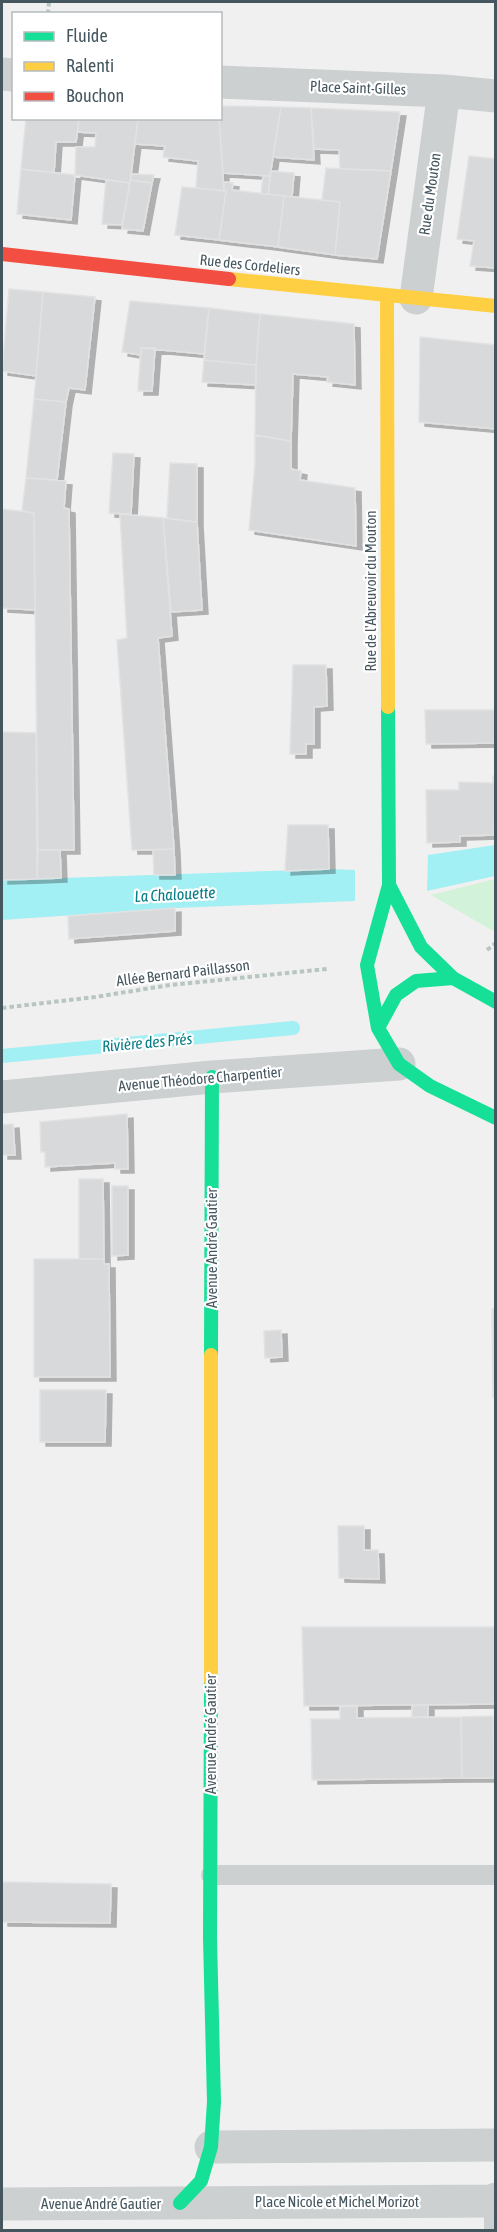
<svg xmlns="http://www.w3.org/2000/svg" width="497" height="2232" viewBox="0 0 497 2232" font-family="'Asap Condensed',sans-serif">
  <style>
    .green { fill: #d2f2d9 }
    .water { fill: #a2eff4 }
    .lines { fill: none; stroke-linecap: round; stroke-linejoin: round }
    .stream { stroke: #a2eff4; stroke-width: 14 }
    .building { fill: #d7d9da; stroke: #e2e2e3; stroke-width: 1.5; filter: url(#shadow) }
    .path { stroke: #b8c6c0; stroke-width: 4; stroke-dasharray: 4.5 3; stroke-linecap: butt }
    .lane { stroke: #ccd0d1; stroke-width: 20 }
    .street { stroke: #ccd0d1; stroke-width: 33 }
    .fast { stroke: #16e098; stroke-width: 14 }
    .slow { stroke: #ffcf43; stroke-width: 14 }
    .jam { stroke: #f24e42; stroke-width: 14 }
    .labels { text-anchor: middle; stroke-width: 4.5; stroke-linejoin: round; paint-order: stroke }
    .street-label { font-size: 15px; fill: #45565f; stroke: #fff }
    .water-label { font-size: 16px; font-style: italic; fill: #057c85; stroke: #fff }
  </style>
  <defs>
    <filter id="shadow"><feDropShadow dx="6" dy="4" stdDeviation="0" flood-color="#0004"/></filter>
  </defs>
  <rect width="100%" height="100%" fill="#f1f0f0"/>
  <path class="green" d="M495,879V932L431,895Z"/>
  <path class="water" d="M495,845V876L427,891L428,855Z
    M329,869L355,870V901L175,908L2,920V880Z"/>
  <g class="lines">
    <path class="stream" d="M2,1056L293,1028"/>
  </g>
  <path class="building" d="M220,106L281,107L270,176L223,173L219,118Z
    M281,107L311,108L314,160L273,157Z
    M311,108L400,112L391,171L340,169L339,150L314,149Z
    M26,118H79L76,142H56L54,173L21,169Z
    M79,118H138L130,183L75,175L76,147H95L96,133L78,132Z
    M138,118H219L224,191L196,188L198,161L163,157L165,146L135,144Z
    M469,156L496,159V268L470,266L474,241L457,239Z
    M326,168L391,171L377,259L335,255L340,202L322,200Z
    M21,169L75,175L71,220L17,214Z
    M271,171L294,173L292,197L268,194Z
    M132,174L154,175L152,183L130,180Z
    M263,176H270L268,194H261Z
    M106,180L130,183L122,225L102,224Z
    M130,180L152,183L143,231L122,229Z
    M224,182L233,183L232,190L284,196L278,247L219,240L226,191H224Z
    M182,187L226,191L219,240L175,235Z
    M284,196L340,202L335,255L278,247Z
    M9,289L43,292L36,376L2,371Z
    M43,292L95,297L85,390L69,388L66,402L34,399Z
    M130,301L209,308L204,354L141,348V355L122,352Z
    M209,308L260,314L256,365L204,360Z
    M260,314L354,324L355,385L327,382L328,377L293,374L291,441L255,435L256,365Z
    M420,337L496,345V429L419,422Z
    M141,348H155L152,391H138Z
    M204,360L256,365V385L202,382Z
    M34,399L66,402L57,480L26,478Z
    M255,435L291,441V469L301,471L300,480L355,488L356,546L249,530L255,464Z
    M113,453L134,454L131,514L109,513Z
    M170,463L197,464V522L167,518Z
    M26,478L66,481L64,508L69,509L74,850H38L34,513L22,511Z
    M2,509L34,513L35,610L2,608Z
    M120,514L163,518L172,636L158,638L174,849L132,850L117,640L127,638Z
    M163,518L197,522L202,610L171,612Z
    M293,665H326L327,706L314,707V744H306V754H290Z
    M425,710H496V743L426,744Z
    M2,732L36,733L37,879L2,880Z
    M493,776H496L494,835L460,836V842L427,843L426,790H459V782L493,783Z
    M288,825H328L329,869L285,871Z
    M174,849L175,875H154L153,850Z
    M38,850H60L61,878L37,879Z
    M175,908V931L69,939L68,916Z
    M127,1114L128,1169H115V1163L45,1167V1152H41L40,1122Z
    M13,1124L15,1155H2V1125Z
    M79,1179H103L104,1259H79Z
    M112,1186H128V1255L112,1256Z
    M34,1259H104V1264H109L110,1377H34Z
    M492,1309H496V1397H493Z
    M281,1330L282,1357L265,1358L264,1331Z
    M40,1390H106L105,1442H40Z
    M338,1526H364V1550H378L379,1579L339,1578Z
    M302,1627H496V1704L304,1706Z
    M428,1705V1717H412V1706Z
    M357,1706V1718L461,1717L462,1778L312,1780L311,1719H340V1707Z
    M493,1716L494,1778H462L461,1717Z
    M2,1882L111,1884L110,1923L2,1922Z"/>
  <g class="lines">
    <path class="path" d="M48,14L49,2
      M487,950L496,943
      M2,1008L95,997L170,985L327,969"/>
    <path class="lane" d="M211,1875H496
      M494,2230V2201"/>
    <path class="street" d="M2,74L14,75
      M220,82L444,91L496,96
      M416,298L444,91
      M2,1097L212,1077L399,1064
      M211,2147L496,2145
      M2,2204L494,2201L496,2199"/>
    <path class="fast" d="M388,707L389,885L367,965L378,1028L399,1064L430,1086L496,1118
      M389,885L421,947L453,978
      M378,1028L396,995L416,981L453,978L496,1002
      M211,1355L212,1077
      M180,2203L201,2181L211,2147L214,2102L210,1938L211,1681"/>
    <path class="slow" d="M229,279L496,306
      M387,296L388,707
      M211,1681V1355"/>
    <path class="jam" d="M2,254L229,279"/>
  </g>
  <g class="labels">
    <g class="street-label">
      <text transform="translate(358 88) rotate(2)" y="5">Place Saint-Gilles</text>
      <text transform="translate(430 194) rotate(-82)" y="5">Rue du Mouton</text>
      <text transform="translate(250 265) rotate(6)" y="5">Rue des Cordeliers</text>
      <text transform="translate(371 591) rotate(-90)" y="5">Rue de l'Abreuvoir du Mouton</text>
      <text transform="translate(183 973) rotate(-7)" y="5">Allée Bernard Paillasson</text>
      <text transform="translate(200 1079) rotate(-5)" y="5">Avenue Théodore Charpentier</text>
      <text transform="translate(212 1248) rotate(-90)" y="5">Avenue André Gautier</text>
      <text transform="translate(211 1734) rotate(-90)" y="5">Avenue André Gautier</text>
      <text x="337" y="2207">Place Nicole et Michel Morizot</text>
      <text x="101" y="2209">Avenue André Gautier</text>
    </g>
    <g class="water-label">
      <text transform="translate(175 894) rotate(-3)" y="6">La Chalouette</text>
      <text transform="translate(147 1042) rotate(-5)" y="6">Rivière des Prés</text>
    </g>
  </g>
  <rect width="497" height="2232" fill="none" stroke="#45565f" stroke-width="6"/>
  <rect x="12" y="12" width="210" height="108" fill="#ffffff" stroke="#b5bbbf" stroke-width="1.5"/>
  <rect x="24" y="32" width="30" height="9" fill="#16e098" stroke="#b5bbbf" stroke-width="1.5"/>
  <text x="66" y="42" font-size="18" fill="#45565f">Fluide</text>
  <rect x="24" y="62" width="30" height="9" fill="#ffcf43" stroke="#b5bbbf" stroke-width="1.5"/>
  <text x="66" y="72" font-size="18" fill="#45565f">Ralenti</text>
  <rect x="24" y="92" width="30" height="9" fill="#f24e42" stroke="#b5bbbf" stroke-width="1.5"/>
  <text x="66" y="102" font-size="18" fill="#45565f">Bouchon</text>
</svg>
